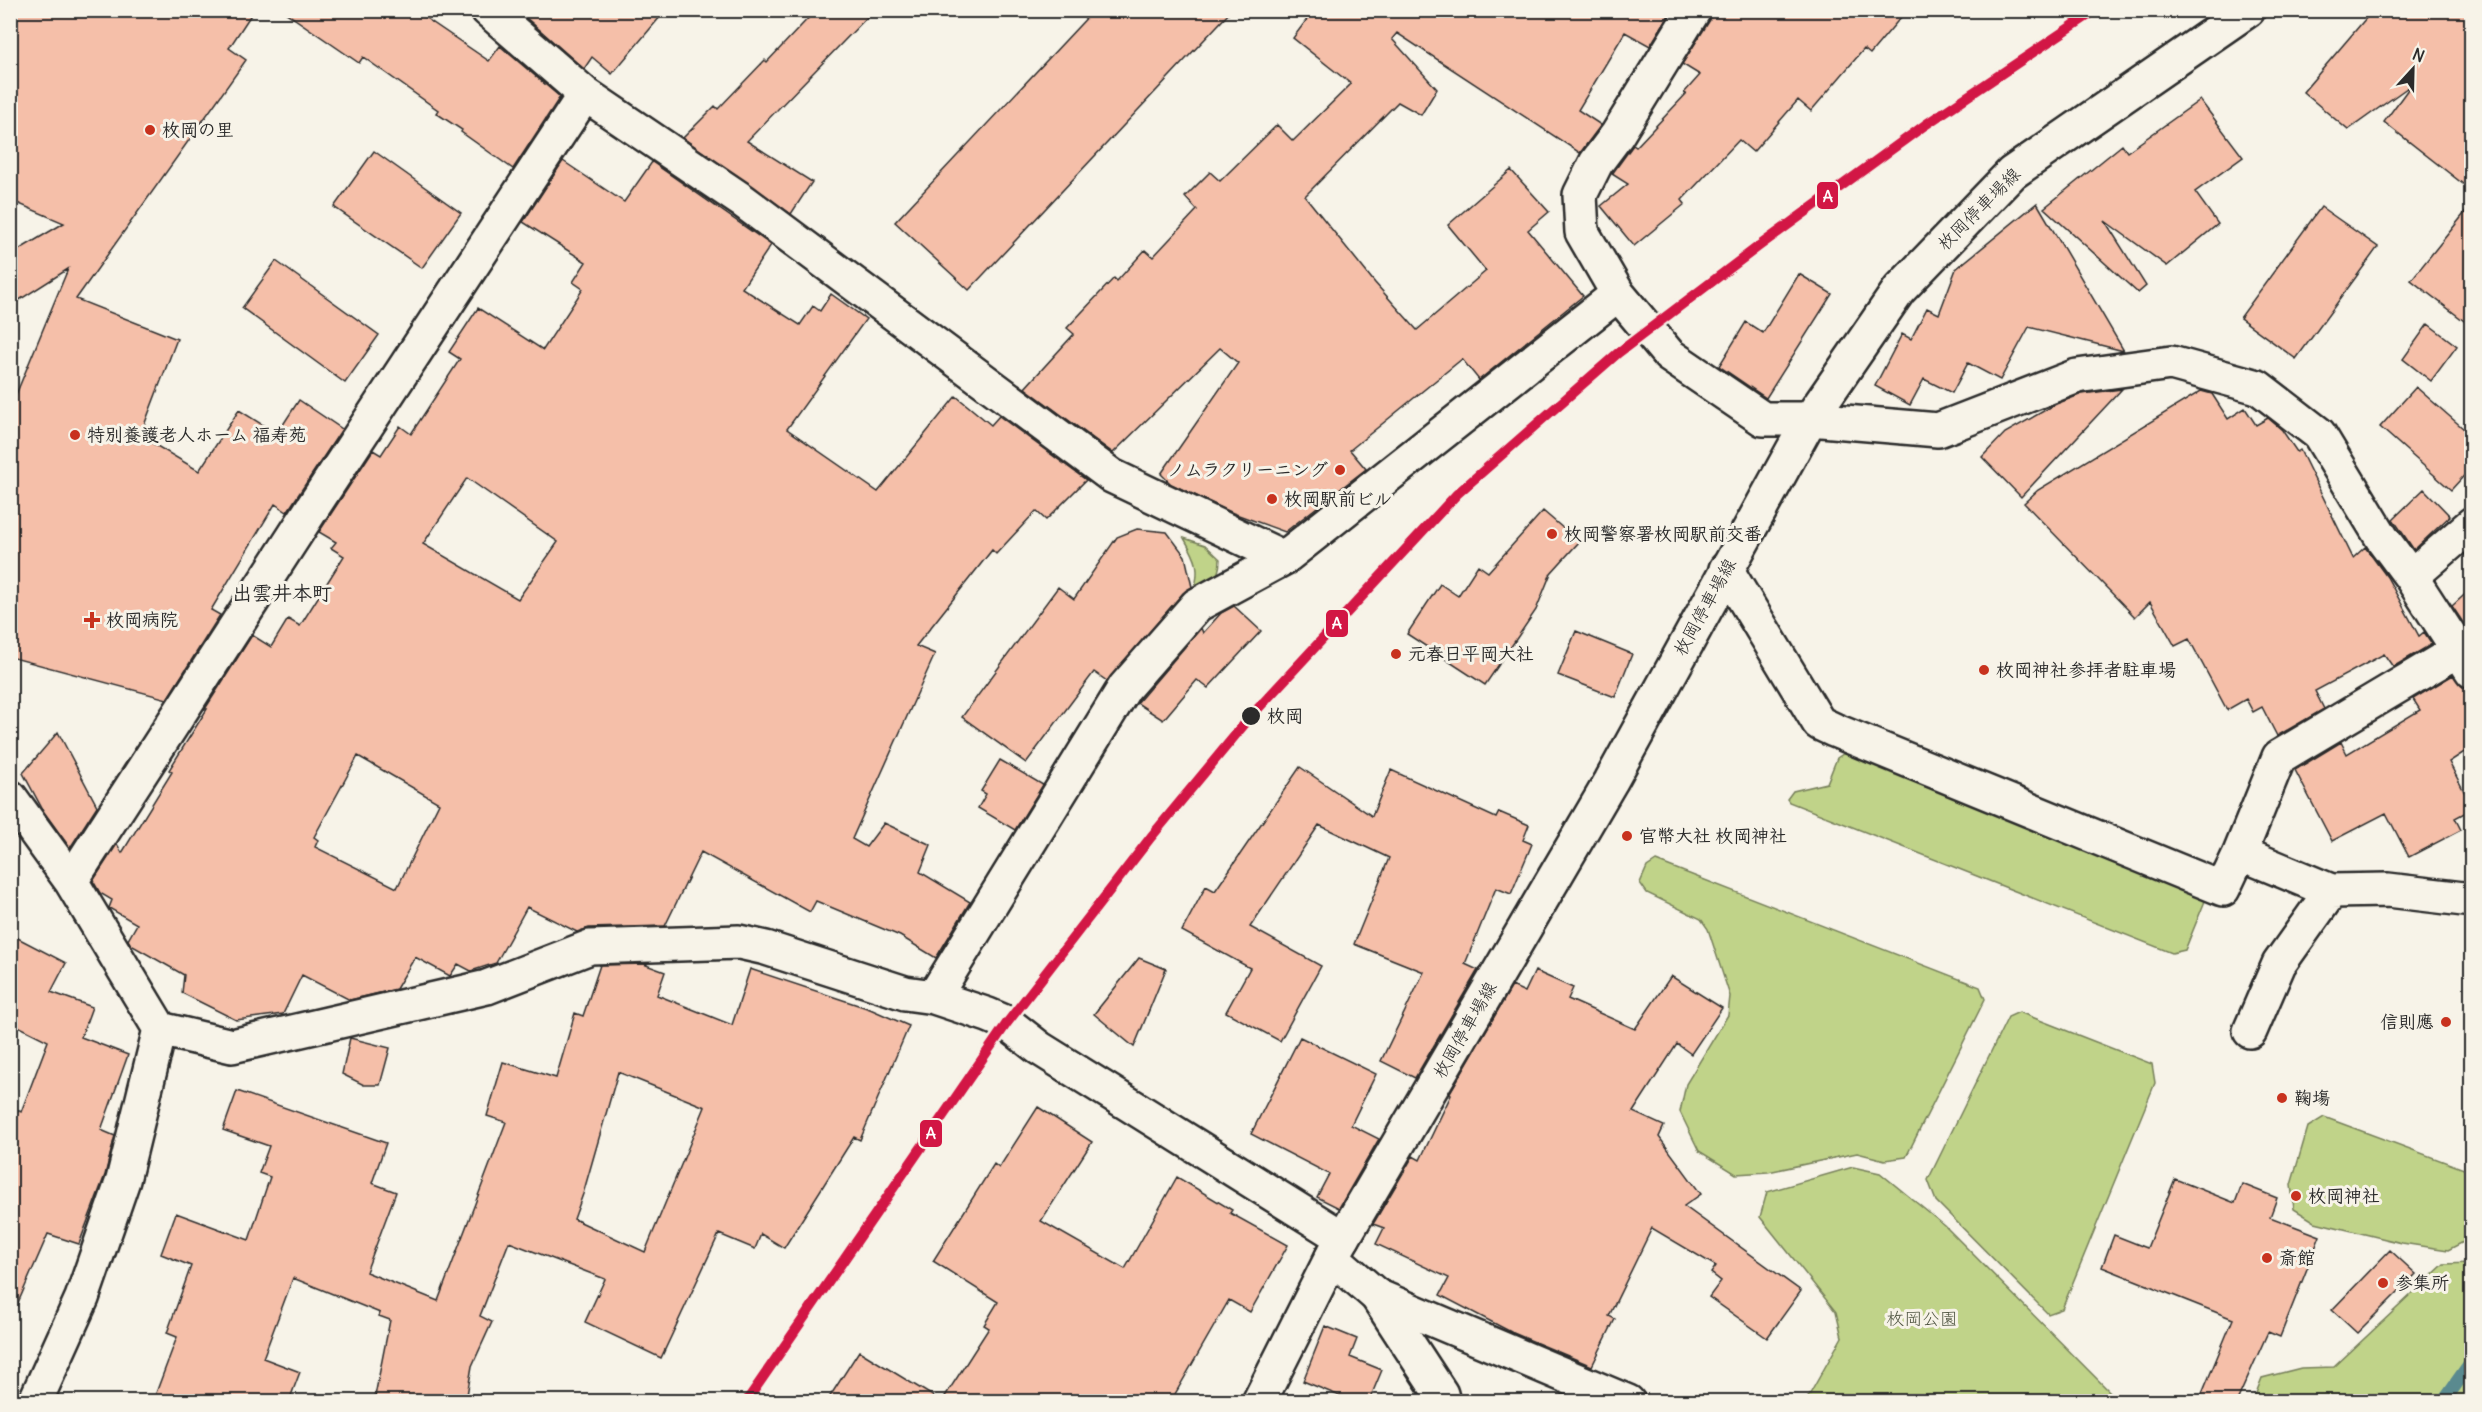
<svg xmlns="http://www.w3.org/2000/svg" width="2482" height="1412" viewBox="0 0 2482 1412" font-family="Delius,'Klee One',sans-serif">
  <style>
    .green { fill: #c0d389; stroke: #767f5a; stroke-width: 1.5 }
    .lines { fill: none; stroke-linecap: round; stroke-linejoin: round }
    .stream { stroke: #5a8a8f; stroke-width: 14 }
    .building { fill: #f5bfa9; stroke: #2b2b2b; stroke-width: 1.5; fill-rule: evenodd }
    .minor-casing { stroke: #2b2b2b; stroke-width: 38 }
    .tertiary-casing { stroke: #2b2b2b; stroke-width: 38 }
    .secondary-casing { stroke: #2b2b2b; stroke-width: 38 }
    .minor { stroke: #f7f3e8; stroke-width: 33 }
    .tertiary { stroke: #f7f3e8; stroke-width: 33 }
    .secondary { stroke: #f7f3e8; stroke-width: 33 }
    .rail-1-casing { stroke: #f7f3e8; stroke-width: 15 }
    .rail-1 { stroke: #d21644; stroke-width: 10 }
    .poi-dot { fill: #c8321e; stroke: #f7f3e8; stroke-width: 2 }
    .stop-dot { fill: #2b2b2b; stroke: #f7f3e8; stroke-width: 2 }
    .labels { text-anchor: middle; stroke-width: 6; stroke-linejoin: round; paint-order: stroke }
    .poi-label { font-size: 18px; font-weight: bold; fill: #2b2b2b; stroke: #f7f3e8; text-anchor: start }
    .street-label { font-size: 18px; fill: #2b2b2b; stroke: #f7f3e8 }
    .stop-label { font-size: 18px; font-weight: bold; fill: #2b2b2b; stroke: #f7f3e8; text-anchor: start }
    .park-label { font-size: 18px; fill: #505542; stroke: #f7f3e8 }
    .neighbourhood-label { font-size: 20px; font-weight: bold; fill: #2b2b2b; stroke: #f7f3e8 }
    .line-badge { stroke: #f7f3e8; stroke-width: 2 }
    .badge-label { font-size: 16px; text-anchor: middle; font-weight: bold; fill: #fff }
  </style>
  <rect width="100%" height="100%" fill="#f7f3e8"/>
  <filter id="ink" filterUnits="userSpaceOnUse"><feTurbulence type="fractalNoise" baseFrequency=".0167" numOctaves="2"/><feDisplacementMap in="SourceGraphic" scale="12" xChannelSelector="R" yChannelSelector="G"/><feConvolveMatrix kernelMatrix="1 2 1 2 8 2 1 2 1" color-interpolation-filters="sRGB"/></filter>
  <g filter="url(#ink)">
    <path class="green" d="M1184,538L1205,545L1220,559C1220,579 1210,586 1193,594C1201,569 1197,560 1184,538Z
      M1846,752L2202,890L2205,901L2185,950L2172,953L1789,802L1787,799L1793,791L1827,783L1837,758Z
      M1656,861L1980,987L1985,999L1906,1157L1885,1160L1857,1153L1768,1172L1736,1174L1699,1151L1680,1112L1686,1084L1728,1015L1730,996L1708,929L1701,919L1647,893L1640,883L1647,867Z
      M2019,1012L2152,1064L2155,1083L2062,1309L2048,1314L1936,1201L1928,1180L2008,1017Z
      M2324,1117L2464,1169L2471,1187V1238L2448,1250L2402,1243L2315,1222L2294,1209L2291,1185L2308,1127Z
      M1853,1167L1880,1173L1945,1226L2119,1401H1806L1842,1337L1836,1312L1760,1217L1767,1192Z
      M2471,1263V1401H2253L2262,1378L2301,1368L2334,1367L2444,1264Z"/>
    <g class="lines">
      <path class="stream" d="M2443,1402L2472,1361"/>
    </g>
    <path class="building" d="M10,10H254L229,48L246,60L76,299L177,339L140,436L199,471L239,410L277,434L299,400L342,429L287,512L275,504L211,610L220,615L167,699L10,657V409L68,269L10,306V255L64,223L10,200Z
      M282,10H414L489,61L500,46L560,97L513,169L461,132L462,130L436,113L438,110L363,57L359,63Z
      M527,10H666L612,74L592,57L584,69L523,15Z
      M816,10H874L747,141L812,182L791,214L683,138L715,106L718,109L765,60L767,62Z
      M1094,10H1232L969,290L895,222Z
      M1314,10H1672L1650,46L1625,32L1578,110L1601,125L1580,153L1397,33L1392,39L1437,89L1421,115L1398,102L1305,196L1375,283L1417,330L1486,271L1448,225L1511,170L1549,212L1528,230L1583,296L1479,380L1462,359L1350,450L1366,469L1285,532L1233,513L1171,484L1161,474L1238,363L1220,348L1113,453L1025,388L1074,334L1067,328L1114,278L1117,281L1145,250L1153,257L1197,210L1185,197L1210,172L1220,181L1277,125L1293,141L1351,84L1293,38Z
      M1713,10H1907L1870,54L1864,49L1811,111L1798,100L1753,152L1739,140L1682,200L1685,204L1634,246L1601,206L1628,184L1612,174L1633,145L1636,147L1686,94L1684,93L1700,75L1682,64L1710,20Z
      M2373,10H2472V191L2384,122L2411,85L2348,130L2303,92Z
      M2200,100L2243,157L2195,192L2218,224L2167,266L2105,221L2146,286L2138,293L2044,208L2122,145L2127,152Z
      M374,151L461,213L422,268L334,207Z
      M563,161L624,202L652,162L771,245L742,288L800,325L813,306L820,311L831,294L866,319L787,429L878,492L956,396L991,425L999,416L1086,480L1046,520L1036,511L996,554L992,550L916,646L935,654L852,839L866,847L884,823L931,845L920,872L970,902L936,958L900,936L816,901L810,912L701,852L665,926L589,928L577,932L527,907L496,963L471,971L458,964L450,976L415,957L396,989L350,1000L302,975L283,1014L236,1020L182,993L184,975L131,945L128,940L137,924L109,908L112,900L100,893L93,881L117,844L122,853L172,772L169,770L207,709H205L252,635L271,647L288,619L300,626L344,556L331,548L336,542L319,532L373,450L381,455L400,426L411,434L460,359L449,352L478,308L543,350L583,289L573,282L586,262L523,222ZM467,478L558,542L518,599L423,544ZM358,756L439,803L397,888L315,847L318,840L314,837Z
      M2037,203L2124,351L2029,327L2000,380L1968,363L1952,393L1924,379L1910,405L1875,386L1902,334L1911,339L1927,308L1939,314L1956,269Z
      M2472,204V327L2411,280Z
      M2321,207L2378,247L2296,359L2240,318Z
      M276,261L379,335L345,383L242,308Z
      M1799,274L1832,294L1766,398L1719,366L1746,322L1763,333Z
      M2428,324L2457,346L2431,381L2403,359Z
      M2416,387L2472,436V467L2451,490L2380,427Z
      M2122,389L2021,497L1982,457L2005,433L2056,404L2082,394Z
      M2201,391L2212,394L2228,419L2245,408L2256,425L2268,418L2282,430L2297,452L2300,450L2353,558L2365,547L2387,577L2419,636L2424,632L2432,644L2393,667L2384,654L2315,691L2324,709L2277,736L2262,707L2253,712L2246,699L2227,710L2189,639L2175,646L2150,602L2135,617L2024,503L2038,490Z
      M2424,489L2450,516L2414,550L2393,519Z
      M1543,511L1579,542L1551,573L1536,610L1485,685L1407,634L1440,584L1458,596L1478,565L1488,572Z
      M1137,529L1167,532L1185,556L1192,587L1183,593L1107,681L1094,672L1026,763L962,717L1058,587L1074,599L1117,537Z
      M2472,588V636L2452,606Z
      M1234,606L1261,631L1208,688L1197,680L1163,720L1137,703L1201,628L1203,633L1221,613Z
      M1576,631L1632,654L1615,697L1558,675Z
      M2453,675L2463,687L2472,689V747L2449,762L2472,807V809L2455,818L2461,830L2409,857L2386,813L2332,841L2295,770L2341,742L2347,754L2420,710L2413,699Z
      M58,732L97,806L70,848L44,812L23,773Z
      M1000,760L1043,785L1015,830L978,808L986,794L981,791Z
      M1300,767L1372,816L1391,770L1496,818L1499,812L1529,825L1523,840L1532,844L1511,894L1496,888L1465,964L1478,970L1415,1078L1381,1061L1424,972L1354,944L1389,858L1319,825L1250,927L1321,966L1280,1041L1226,1012L1250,968L1182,931L1206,886L1215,891Z
      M10,934L66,963L51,992L92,1007L81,1037L128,1055L101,1130L115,1136L105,1175L79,1244L48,1234L10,1321V1106L21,1112L48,1041L10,1022Z
      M1139,958L1166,969L1134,1047L1094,1014Z
      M647,964L646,965L665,972L657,995L732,1025L750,969L870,1009L909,1026L860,1140L854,1137L784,1248L761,1234L755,1249L719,1234L661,1358L585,1322L605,1279L509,1242L480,1316L492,1322L472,1366L466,1401H374L390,1320L379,1316L380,1313L293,1278L263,1358L300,1372L289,1401H153L177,1337L167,1333L191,1266L161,1254L176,1213L249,1240L270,1177L259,1173L269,1146L223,1130L237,1091L386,1143L372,1183L396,1192L366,1272L438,1301L506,1122L487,1116L503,1062L556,1078L575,1013L583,1016L600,965ZM618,1072L705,1107L645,1252L574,1219L583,1194Z
      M1535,971L1573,988L1568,999L1635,1029L1671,976L1722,1008L1691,1054L1677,1044L1633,1112L1664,1126L1659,1137L1701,1194L1684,1206L1801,1291L1767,1338L1709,1297L1721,1281L1711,1273L1716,1266L1652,1228L1609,1316L1615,1319L1592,1366L1511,1332L1440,1295L1449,1278L1376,1244L1384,1228L1373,1224L1413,1156L1420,1160L1451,1095L1449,1094L1512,986L1525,992Z
      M1300,1037L1376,1074L1351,1125L1379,1139L1339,1208L1317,1197L1329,1174L1251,1134Z
      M350,1038L390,1048L380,1085H364L342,1074Z
      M1038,1107L1092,1142L1041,1221L1125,1269L1177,1177L1232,1210L1230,1213L1288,1245L1250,1312L1229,1300L1171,1401H942L989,1328L984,1325L998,1302L933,1261L994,1164L999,1168Z
      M2175,1179L2235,1203L2242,1184L2277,1198L2270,1217L2320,1236L2280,1337L2268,1332L2237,1401H2199L2233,1319L2102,1267L2114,1235L2147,1248Z
      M2390,1250L2416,1274L2357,1333L2332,1310Z
      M1325,1326L1357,1339L1350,1357L1382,1370L1369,1401H1352L1303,1381Z
      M859,1351L941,1401H827Z"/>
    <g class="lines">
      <g class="minor-casing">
        <path id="minor" d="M488,10L585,94L743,201L1112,476L1284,558
          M1694,10L1617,135L1596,163L1580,195L1582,232L1618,294L1669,355L1763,419H1810L1938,430L2077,376L2171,363L2258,387L2319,434L2382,538L2411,577L2472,524
          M1726,569L1819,723L1834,730L2223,889L2240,853L2331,891L2388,890L2472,900
          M2411,577L2472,671
          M10,797L71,881L160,1029L123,1180L82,1298L35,1402
          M2240,853L2279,757L2457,651
          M71,881L311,510L585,94
          M934,997L1125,687L1197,605L1284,558L1618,294
          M160,1029L232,1046L487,987L590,947L739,942L766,948L905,993L934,997L988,1015L1007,1023L1039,1048L1343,1238
          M2250,1031L2279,964L2331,891
          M1377,1296L1628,1402"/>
      </g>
      <g class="tertiary-casing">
        <path id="tertiary" d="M1259,1402L1332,1257L1377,1296L1441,1394L1443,1402"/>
      </g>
      <g class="secondary-casing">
        <path id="secondary" d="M1332,1257L1611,781L1810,419L1899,290L2012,173L2248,10"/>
      </g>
      <use href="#minor" class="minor"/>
      <use href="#tertiary" class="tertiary"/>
      <use href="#secondary" class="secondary"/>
      <g class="rail-1-casing">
        <path id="rail-1" d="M746,1402L1007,1023L1151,837L1252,715L1457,494L1618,353L1759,246L1925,125L2096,10"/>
      </g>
      <use href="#rail-1" class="rail-1"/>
    </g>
  </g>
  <g class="poi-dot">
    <circle cx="150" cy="130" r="6"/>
    <circle cx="75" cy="435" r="6"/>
    <circle cx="1340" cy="470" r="6"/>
    <circle cx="1272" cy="499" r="6"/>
    <circle cx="1552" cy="534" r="6"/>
    <path d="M89 611h6v6h6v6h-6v6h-6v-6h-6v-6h6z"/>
    <circle cx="1396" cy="654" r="6"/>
    <circle cx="1984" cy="670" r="6"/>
    <circle cx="1627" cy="836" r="6"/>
    <circle cx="2446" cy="1022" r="6"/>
    <circle cx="2282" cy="1098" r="6"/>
    <circle cx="2296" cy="1196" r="6"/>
    <circle cx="2267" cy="1258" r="6"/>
    <circle cx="2383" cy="1283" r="6"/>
  </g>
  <circle class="stop-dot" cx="1251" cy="716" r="10"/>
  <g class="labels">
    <g class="poi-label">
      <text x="162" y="136">枚岡の里</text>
      <text x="87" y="441">特別養護老人ホーム 福寿苑</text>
      <text x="1328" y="476" text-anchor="end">ノムラクリーニング</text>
      <text x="1284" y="505">枚岡駅前ビル</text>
      <text x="1564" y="540">枚岡警察署枚岡駅前交番</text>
      <text x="106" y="626">枚岡病院</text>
      <text x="1408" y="660">元春日平岡大社</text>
      <text x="1996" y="676">枚岡神社参拝者駐車場</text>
      <text x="1639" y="842">官幣大社 枚岡神社</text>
      <text x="2434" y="1028" text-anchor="end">信則應</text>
      <text x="2294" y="1104">鞠塲</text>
      <text x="2308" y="1202">枚岡神社</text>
      <text x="2279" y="1264">斎館</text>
      <text x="2395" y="1289">参集所</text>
    </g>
    <g class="street-label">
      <text transform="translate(1979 209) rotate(-45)" y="6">枚岡停車場線</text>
      <text transform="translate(1705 607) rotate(-61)" y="6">枚岡停車場線</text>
      <text transform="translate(1465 1030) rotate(-60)" y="6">枚岡停車場線</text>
    </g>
    <g class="stop-label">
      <text x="1267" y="722">枚岡</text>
    </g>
    <g class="park-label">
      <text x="1922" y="1325">枚岡公園</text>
    </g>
    <g class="neighbourhood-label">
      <text x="282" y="600">出雲井本町</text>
    </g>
  </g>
  <g class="line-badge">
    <rect x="1816" y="181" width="23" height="29" rx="6" fill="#d21644"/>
    <rect x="1325" y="609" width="24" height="29" rx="6" fill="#d21644"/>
    <rect x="919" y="1119" width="24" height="29" rx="6" fill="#d21644"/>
  </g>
  <g class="badge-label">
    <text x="1828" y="202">A</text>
    <text x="1337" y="629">A</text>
    <text x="931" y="1139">A</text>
  </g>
  <rect width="2482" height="1412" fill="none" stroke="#f7f3e8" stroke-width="36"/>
  <rect x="18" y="18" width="2446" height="1376" fill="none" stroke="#2b2b2b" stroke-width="2" filter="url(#ink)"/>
  <g transform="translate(2413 69) rotate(22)" stroke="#f7f3e8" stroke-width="4.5" paint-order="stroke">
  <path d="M0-4.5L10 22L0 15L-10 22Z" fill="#2b2b2b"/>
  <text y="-9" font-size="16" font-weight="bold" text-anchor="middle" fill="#2b2b2b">N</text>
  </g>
</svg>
